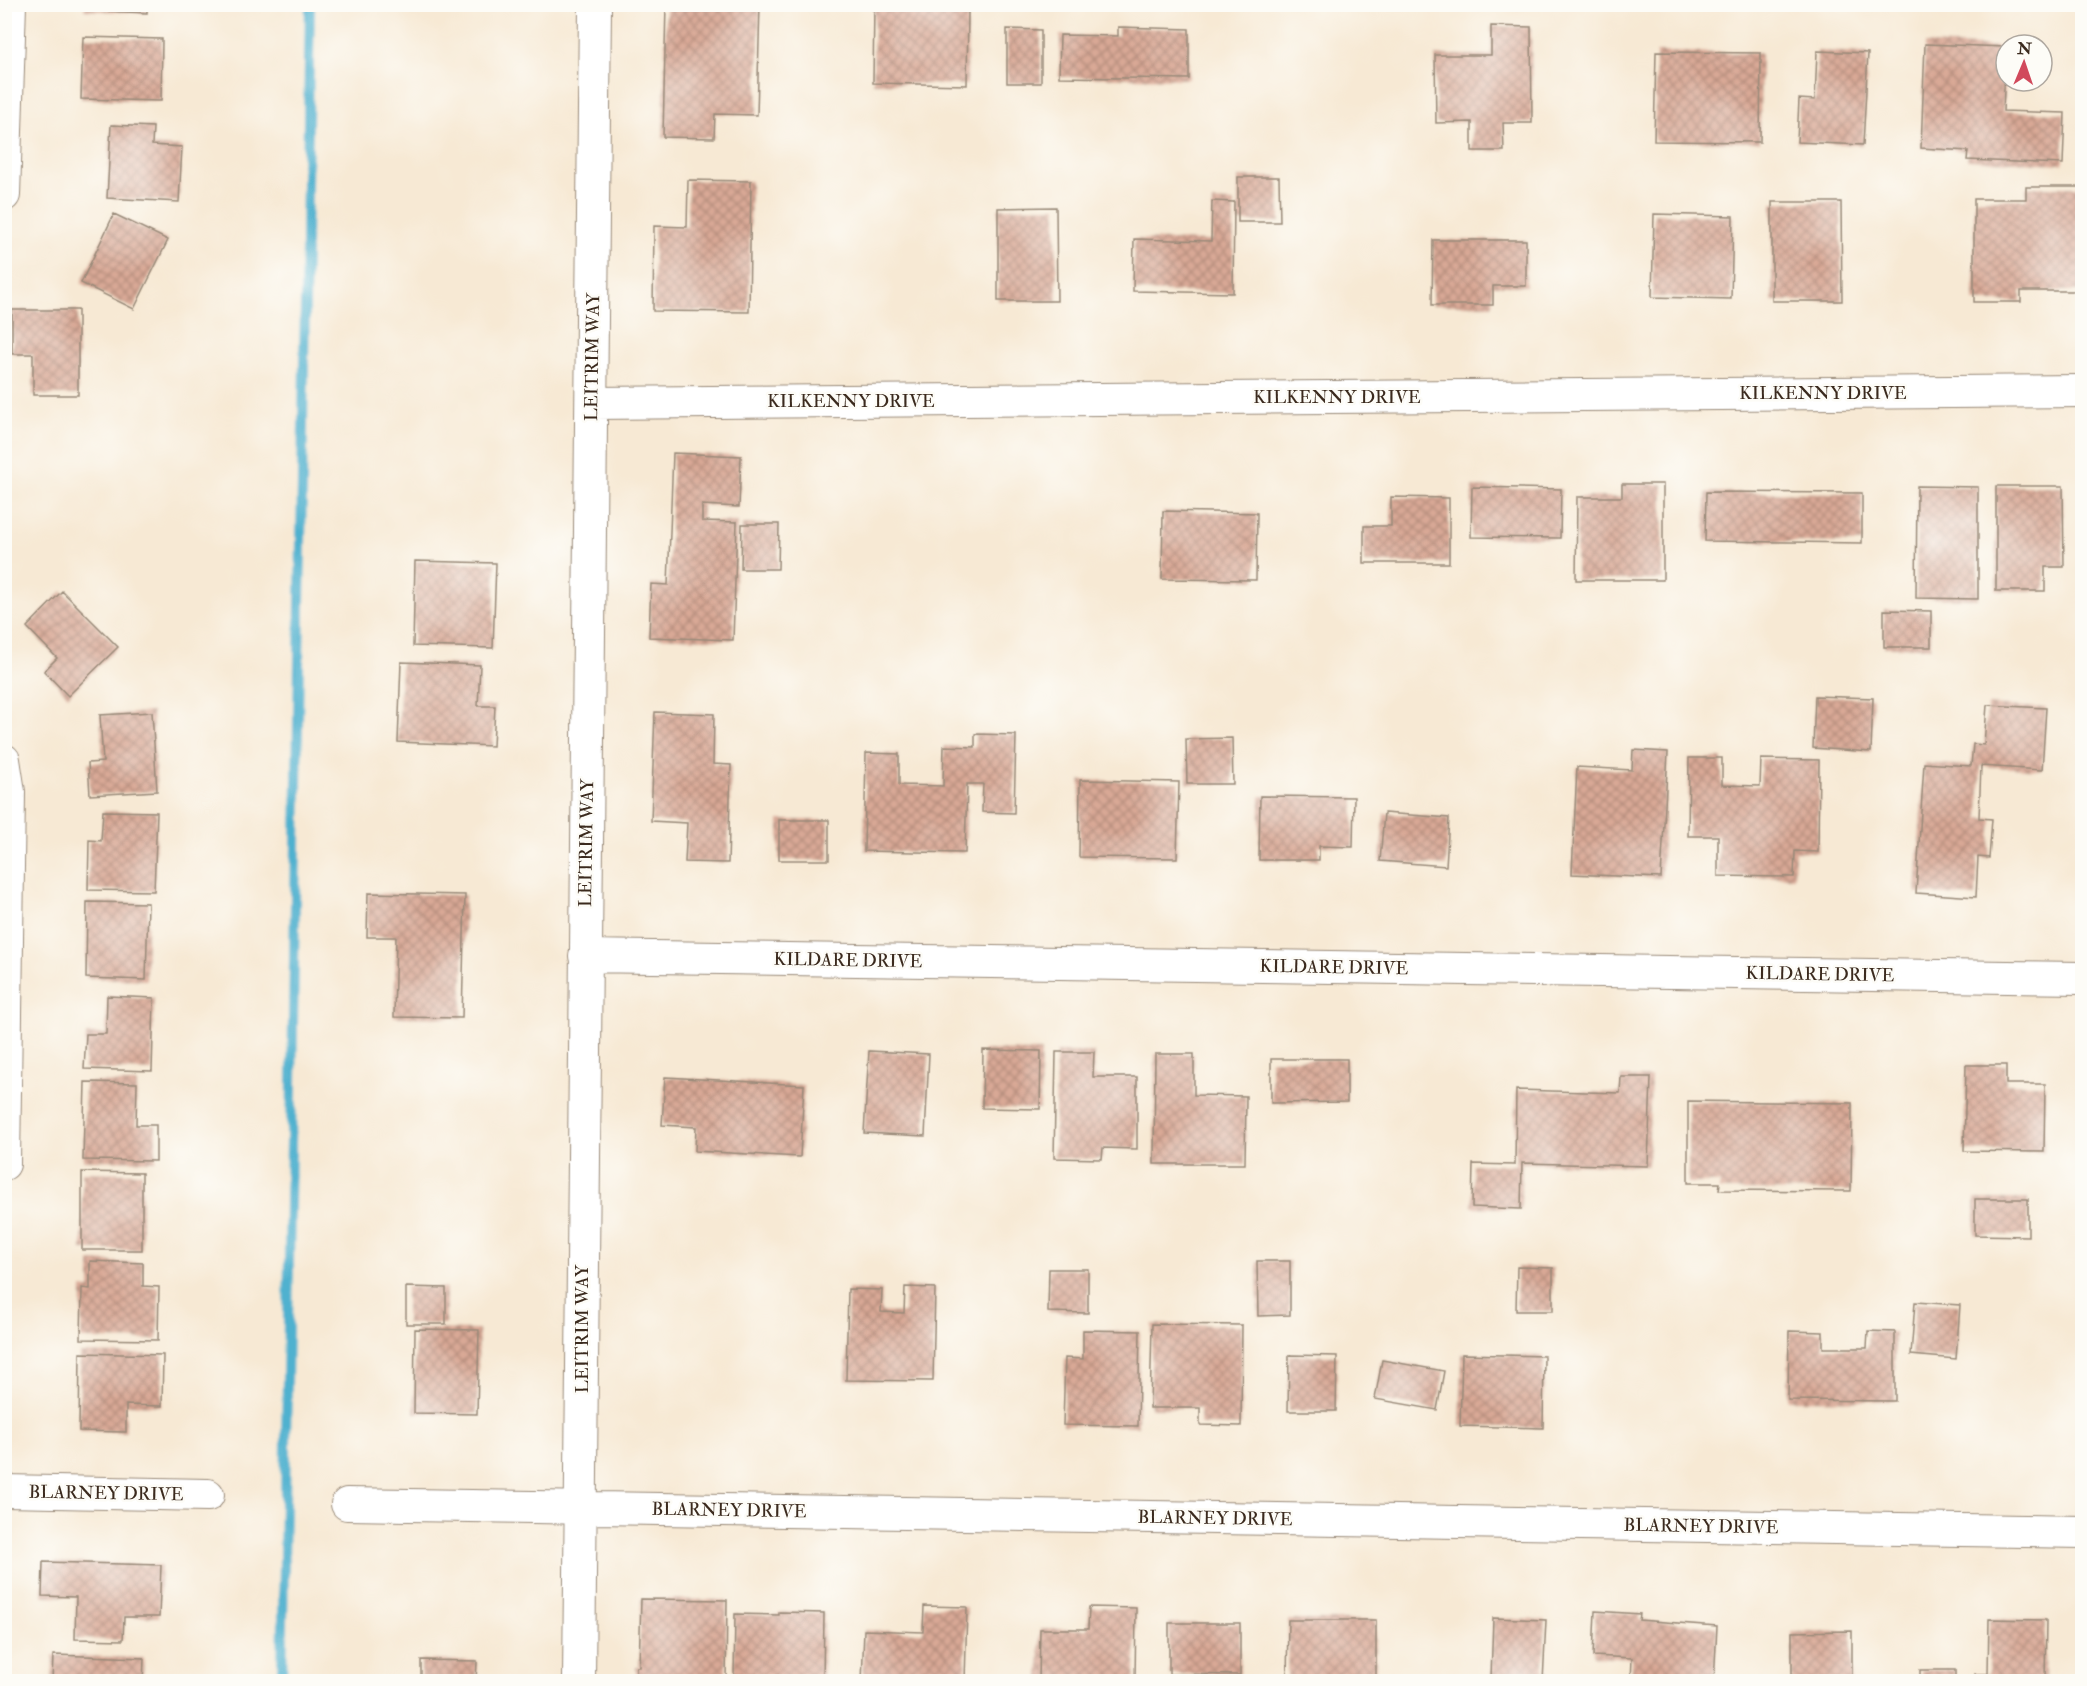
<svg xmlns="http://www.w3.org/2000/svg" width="2087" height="1686" viewBox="0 0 2087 1686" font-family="'IM FELL Double Pica',serif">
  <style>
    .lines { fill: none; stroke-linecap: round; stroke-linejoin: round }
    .stream { stroke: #50b1cf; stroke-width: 10 }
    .building { fill: url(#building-cross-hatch) }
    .minor-casing { stroke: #998a79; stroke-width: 34 }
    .minor { stroke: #fff; stroke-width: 32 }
    .labels { text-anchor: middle; stroke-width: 5; stroke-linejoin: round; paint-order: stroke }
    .street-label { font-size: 18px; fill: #3b2a1e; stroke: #fdfcf7 }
  </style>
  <defs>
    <pattern id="building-cross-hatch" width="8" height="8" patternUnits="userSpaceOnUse" patternTransform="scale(1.5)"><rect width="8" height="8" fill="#d9a996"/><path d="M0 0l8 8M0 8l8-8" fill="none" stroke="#b18a7a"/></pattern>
  </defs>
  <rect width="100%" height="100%" fill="#fdfcf7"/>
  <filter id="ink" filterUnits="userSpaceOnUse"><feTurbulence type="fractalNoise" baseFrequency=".0167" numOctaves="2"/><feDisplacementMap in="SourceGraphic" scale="12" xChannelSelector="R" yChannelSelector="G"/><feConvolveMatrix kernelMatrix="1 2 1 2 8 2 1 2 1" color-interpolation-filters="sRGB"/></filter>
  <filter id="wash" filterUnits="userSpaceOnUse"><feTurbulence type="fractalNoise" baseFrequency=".008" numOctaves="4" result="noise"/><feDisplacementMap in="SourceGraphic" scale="24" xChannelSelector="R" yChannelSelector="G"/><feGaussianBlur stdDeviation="1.35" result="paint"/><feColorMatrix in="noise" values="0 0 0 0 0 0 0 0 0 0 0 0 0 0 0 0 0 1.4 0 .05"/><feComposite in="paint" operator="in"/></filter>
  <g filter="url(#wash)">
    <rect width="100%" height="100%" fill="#f7e9d4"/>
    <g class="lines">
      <path class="stream" d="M282,1682L310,4"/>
    </g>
    <g id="blocks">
      <path class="building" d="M85,4H147V13L84,10Z
        M666,4H760L757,115L715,114L714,138L663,137Z
        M874,4H912V11H968L967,85L873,83Z
        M1491,26L1531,27L1532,123H1503L1504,151H1472V122L1436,123L1435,55H1491Z
        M1118,27L1189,29V79L1059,77L1060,35L1118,36Z
        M1007,29L1041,30V83H1007Z
        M83,37L162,39L161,101L81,99Z
        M1925,44L2006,47L2003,111L2065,113L2063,164L1967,160L1968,151L1921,148Z
        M1817,51L1868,53L1863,145L1797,142L1799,99L1815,100Z
        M1656,52L1761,53L1760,142L1654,141Z
        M111,125L153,127L152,145L182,147L179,202L107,198Z
        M1238,177H1279L1280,222H1238Z
        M688,180L751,181L749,312L653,311L654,226L687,227Z
        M2026,187H2082L2081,291H2021V302H1974V199H2026Z
        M1212,201L1234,202L1233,293L1133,291L1134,239L1211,241Z
        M1772,202H1841L1842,301H1772Z
        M1056,207L1057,301H998V208Z
        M114,214L168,240L134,309L81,283Z
        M1654,214L1733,216L1731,299L1652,297Z
        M1433,240H1526V286H1493V305H1432Z
        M12,310H78V395H33V354H12Z
        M673,453L741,456L739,507L702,505V521L737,522L733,640L649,637L651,584L668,585Z
        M1622,484H1663V580H1576L1577,497H1622Z
        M1917,486L1978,487V599L1916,598Z
        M1996,486H2063L2064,567H2045V591H1996Z
        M1472,487L1561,489L1560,538L1471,537Z
        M1706,492L1862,493V543L1705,541Z
        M1391,497L1449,498V563H1364V526H1391Z
        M1163,511L1257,513L1256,580L1162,579Z
        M742,524H779L778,569H741Z
        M415,561L496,563L493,648L413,646Z
        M62,591L118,647L68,696L44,671L57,658L27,627Z
        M1884,610L1931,611V647H1884Z
        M401,662L480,665L478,706H495L493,746L398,742Z
        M1815,696L1873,698L1871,752L1813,748Z
        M1987,705L2046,708L2042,770L1981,766L1979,818L1992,819L1989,858L1978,857L1976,897L1916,893L1924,763L1971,766L1973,744L1984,745Z
        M152,712L157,791L90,795L88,763L103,762L100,715Z
        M655,712L714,714L713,764L731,765L728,863L685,862L687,823L651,821Z
        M975,734L1016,735L1014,813L982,812L983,784H967L965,853L864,851L866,753L899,754V785L943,786L944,746L975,747Z
        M1232,738L1233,784H1187L1186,739Z
        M1633,750L1668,752L1661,878L1572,874L1577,767L1632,770Z
        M1689,758H1722V785L1760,786L1761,759L1819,760L1818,852L1795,851L1794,877L1718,876V836H1688Z
        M1080,780L1179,782L1177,858L1079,857Z
        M1260,796L1354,797L1353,847L1319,846V860H1259Z
        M103,811L157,812L154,891L88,890L89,840L101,841Z
        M1384,813L1449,818L1446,866L1380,861Z
        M779,820H829V860H779Z
        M368,893L465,895L462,1018L394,1017L396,937H367Z
        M87,902L148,903L146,980L86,978Z
        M107,996L154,998L152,1071L84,1069L86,1034H106Z
        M983,1050L1041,1051L1040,1109L982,1108Z
        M869,1051L929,1054L925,1136L864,1133Z
        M1056,1052H1094L1093,1077H1137V1149L1103,1148L1102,1159L1054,1158Z
        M1155,1054H1194V1095L1246,1096L1245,1164H1154Z
        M1271,1059H1347V1102L1271,1103Z
        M1966,1065H2006V1084H2045L2044,1152L1964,1151Z
        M665,1077L804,1085L800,1157L695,1151L696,1127L662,1125Z
        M1621,1077H1651L1648,1166L1522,1163L1521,1209L1472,1207L1473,1164L1515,1165L1516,1090L1620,1093Z
        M85,1082L137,1083L136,1125H156V1161L83,1160Z
        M1688,1101L1852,1103L1851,1191L1719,1190L1720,1183H1688Z
        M82,1172L142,1173V1250H82Z
        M1975,1199H2028V1236L1975,1235Z
        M90,1261L143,1263V1286L159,1287L158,1340L81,1339L82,1288L90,1289Z
        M1257,1261H1290V1315L1258,1316Z
        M1517,1267L1553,1268V1311H1516Z
        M1049,1269H1088V1313L1048,1312Z
        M406,1287L446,1288V1324H406Z
        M905,1287L935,1288L933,1381L846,1380L848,1289L882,1290L881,1312L904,1313Z
        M1915,1302L1960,1305L1956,1359L1911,1355Z
        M1152,1324L1242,1325L1241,1426L1200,1425V1408H1150Z
        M415,1329L479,1330L477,1414L414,1413Z
        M1083,1330L1140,1331L1138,1426L1063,1425L1065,1358L1083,1359Z
        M1789,1331L1823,1332V1348H1867L1868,1331L1895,1332V1401L1788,1400Z
        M80,1353L163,1355L162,1406L126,1405V1432L79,1431Z
        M1462,1354L1544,1356L1543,1428L1460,1426Z
        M1289,1355L1337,1356L1336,1411H1288Z
        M1382,1360L1444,1371L1437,1410L1375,1399Z
        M43,1562L161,1565L159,1617H124L123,1640L75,1639L76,1597L42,1596Z
        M641,1599L727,1600L726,1682H636V1667H639Z
        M924,1606L967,1607L965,1682H862L864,1630L923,1632Z
        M1089,1607L1136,1608L1135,1682H1039L1040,1629H1088Z
        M1595,1611L1640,1614L1639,1620L1717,1626L1714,1682H1631L1632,1658L1593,1656Z
        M779,1612L824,1613L823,1682H734L735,1614L779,1615Z
        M1493,1618L1546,1620L1543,1682H1455L1456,1678L1491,1679Z
        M1989,1619L2046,1620L2045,1682H1975V1674H1988Z
        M1288,1620H1376V1682H1337V1677H1305V1682H1287Z
        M1169,1623H1240V1675L1169,1674Z
        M1852,1631V1682H1792V1632Z
        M53,1655L144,1658L143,1682H52Z
        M421,1660L477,1661L476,1682H421Z
        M1920,1670H1955V1682H1920Z"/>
    </g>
  </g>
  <g filter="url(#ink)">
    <use href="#blocks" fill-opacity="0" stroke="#998a79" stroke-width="1.5"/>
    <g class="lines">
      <g class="minor-casing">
        <path id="minor" d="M4,195L10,4
          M592,403L2082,391
          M4,760L9,792L4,1164
          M585,956L2082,978
          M4,1491L208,1495
          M347,1504L2082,1532
          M579,1682L595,4"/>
      </g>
      <use href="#minor" class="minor"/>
    </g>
  </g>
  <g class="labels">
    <g class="street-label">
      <text transform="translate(592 357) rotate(-89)" y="6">LEITRIM WAY</text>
      <text x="1823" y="399">KILKENNY DRIVE</text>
      <text x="1337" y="403">KILKENNY DRIVE</text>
      <text x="851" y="407">KILKENNY DRIVE</text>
      <text transform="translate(586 843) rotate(-89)" y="6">LEITRIM WAY</text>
      <text transform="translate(848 960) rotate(1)" y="6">KILDARE DRIVE</text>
      <text transform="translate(1334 967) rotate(1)" y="6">KILDARE DRIVE</text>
      <text transform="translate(1820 974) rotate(1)" y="6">KILDARE DRIVE</text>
      <text transform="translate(582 1329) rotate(-90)" y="6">LEITRIM WAY</text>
      <text transform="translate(106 1493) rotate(1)" y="6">BLARNEY DRIVE</text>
      <text transform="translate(729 1510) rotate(1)" y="6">BLARNEY DRIVE</text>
      <text transform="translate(1215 1518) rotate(1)" y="6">BLARNEY DRIVE</text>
      <text transform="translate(1701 1526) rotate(1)" y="6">BLARNEY DRIVE</text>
    </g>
  </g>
  <rect width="2087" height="1686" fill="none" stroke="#fdfcf7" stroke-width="24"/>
  <g transform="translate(2024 63) rotate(2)"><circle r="28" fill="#fdfcf7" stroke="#afa8a0" stroke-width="1.5"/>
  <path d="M0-4.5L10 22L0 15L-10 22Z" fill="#d1495b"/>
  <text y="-9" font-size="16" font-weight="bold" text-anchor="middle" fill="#3b2a1e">N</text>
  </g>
</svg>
